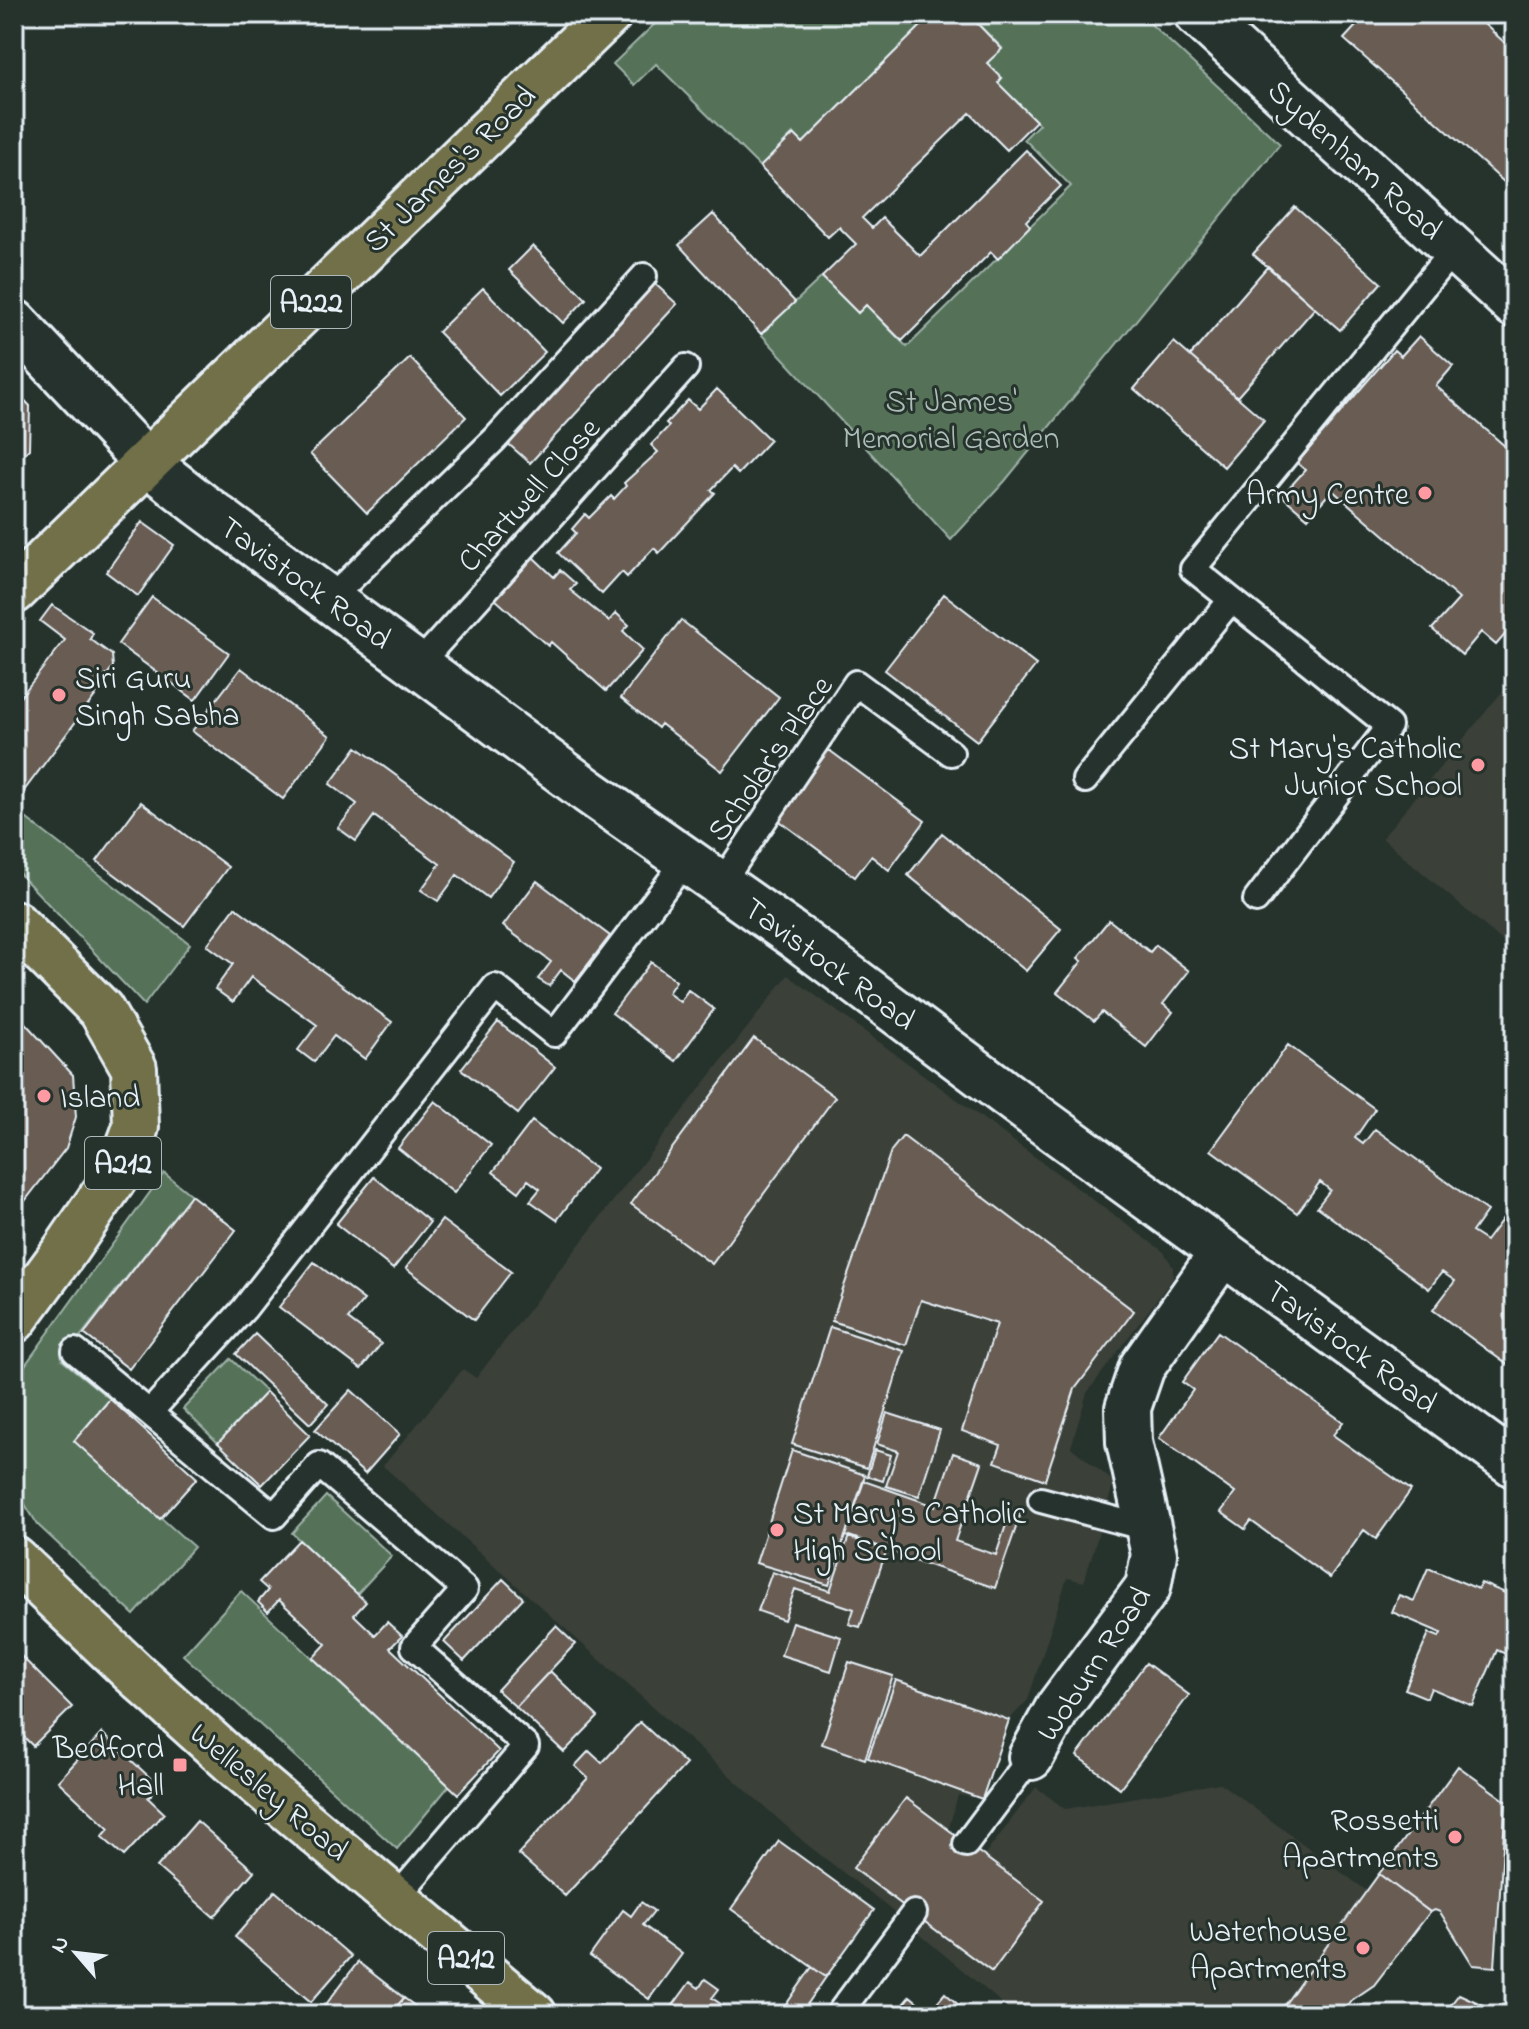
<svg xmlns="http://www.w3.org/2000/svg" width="1529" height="2029" viewBox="0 0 1529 2029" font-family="'Indie Flower',sans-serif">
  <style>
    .built { fill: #3a3f38 }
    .green { fill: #557259; stroke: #9eb2a8; stroke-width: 2 }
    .building { fill: #675c53; stroke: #e8f1f8; stroke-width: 2 }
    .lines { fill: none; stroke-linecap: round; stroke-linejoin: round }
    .service-casing { stroke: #e8f1f8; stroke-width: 30 }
    .minor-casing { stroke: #e8f1f8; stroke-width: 50 }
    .primary-casing { stroke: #e8f1f8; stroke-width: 50 }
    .service { stroke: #26332d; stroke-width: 24 }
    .minor { stroke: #26332d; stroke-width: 44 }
    .primary { stroke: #71704a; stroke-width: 44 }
    .poi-dot { fill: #ff9aa2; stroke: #26332d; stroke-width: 3 }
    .labels { text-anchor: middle; stroke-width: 6; stroke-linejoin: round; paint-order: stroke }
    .shield { fill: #26332d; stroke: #aeb8bb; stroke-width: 2 }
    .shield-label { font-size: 30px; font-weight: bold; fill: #e8f1f8 }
    .street-label { font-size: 32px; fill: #e8f1f8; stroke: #26332d }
    .park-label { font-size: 32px; fill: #adbeb8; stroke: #26332d }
    .poi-label { font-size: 32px; fill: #e8f1f8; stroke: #26332d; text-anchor: end }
  </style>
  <rect width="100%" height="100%" fill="#26332d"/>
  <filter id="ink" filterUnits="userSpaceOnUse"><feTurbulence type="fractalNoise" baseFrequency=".0125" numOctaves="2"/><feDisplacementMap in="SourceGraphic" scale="16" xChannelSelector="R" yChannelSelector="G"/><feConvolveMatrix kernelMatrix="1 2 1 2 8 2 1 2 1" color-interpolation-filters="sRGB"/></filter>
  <g filter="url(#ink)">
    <path class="built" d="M1515,676V952L1382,838Z
      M788,975L1164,1252L1173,1267V1278L1087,1393L1071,1447L1114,1482L1084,1582L1067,1578L1028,1700L1009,1720L982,1799L958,1795L947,1835L981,1860L1036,1787L1065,1809L1220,1783L1367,1891L1277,2015H1016L880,1901L805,1843L383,1466L463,1369L476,1378Z
      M1515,1858V2015H1506Z"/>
    <path class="green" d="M665,14H933L803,143L793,134L760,167L656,64L634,85L613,64Z
      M968,14H1140L1280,144L1005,481L951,540L761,334L822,277L858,313L866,305L907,347L1071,186L1024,139L1039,124L998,83L1002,78L987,63L1002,48Z
      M14,809L190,944L144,1005L14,868Z
      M164,1173L191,1195L62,1360L110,1399L74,1441L194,1547L134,1615L38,1525L14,1487V1393L18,1375Z
      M231,1359L266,1392L218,1443L183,1409Z
      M326,1496L392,1556L357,1594L292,1533Z
      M241,1591L449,1786L397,1849L183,1655Z"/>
    <path class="building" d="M933,14H953L956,17L959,14H968L1002,49L987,63L1002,78L998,83L1036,121L1007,150L970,113L862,218L872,228L882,218L920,256L1026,150L1061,186L1026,221L1030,226L998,259L991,252L902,341L866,305L858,313L822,277L856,244L839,227L828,237L760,167L794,134L803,143Z
      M1367,14H1473L1515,52L1514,191L1344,39Z
      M1295,207L1381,283L1340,330L1253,254Z
      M713,214L795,302L761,334L679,245Z
      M533,246L586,299L563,323L509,270Z
      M1268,266L1315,308L1237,397L1190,356Z
      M652,281L677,304L530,463L505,441Z
      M483,288L545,352L500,396L438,332Z
      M1419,336L1453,366L1436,386L1515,455V623L1496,645L1481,632L1462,655L1432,629L1459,599L1332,490L1308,518L1282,496L1305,470L1297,463L1394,350L1401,356Z
      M1174,342L1264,420L1224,467L1134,389Z
      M410,358L466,417L367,513L310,454Z
      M14,389L30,406L29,449L14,463Z
      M717,389L770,440L738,474L732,468L711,490L715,493L659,553L654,548L627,577L622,572L602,594L558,553L576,533L572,529L585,514L589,518L611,496L614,499L626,486L624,483L658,452L651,445L669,426L666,423L688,400L698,409Z
      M142,522L174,545L138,596L106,572Z
      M533,557L554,577L560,570L576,584L570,590L609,621L616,613L629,625L623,631L643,650L606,691L551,642L548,646L495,599Z
      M944,594L1036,665L977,741L885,670Z
      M152,597L229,653L195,700L118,644Z
      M52,605L93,633L90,639L112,655L113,667L101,682L104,684L14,804V705L65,640L40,621Z
      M681,620L779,697L722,771L661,724L658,728L621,698Z
      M241,668L330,736L283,799L192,731Z
      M357,747L514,862L488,898L457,875L438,901L421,890L440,864L374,816L356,841L338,828L357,804L330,784Z
      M829,750L925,821L889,870L871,856L855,877L777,819Z
      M141,802L228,867L184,926L97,861Z
      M942,833L1061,929L1026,971L908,875Z
      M537,881L610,936L575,981L561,970L549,986L538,979L551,962L503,926Z
      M235,907L392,1022L365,1059L334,1036L314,1062L298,1050L317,1025L251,977L233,1002L215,989L233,964L207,945Z
      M1109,920L1150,952L1156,945L1189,971L1163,1004L1173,1012L1146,1047L1102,1012L1094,1021L1057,992L1082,961L1078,958Z
      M651,962L676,981L668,993L680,1002L688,990L714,1009L676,1061L612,1013Z
      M14,1011L73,1075L76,1117L66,1148L14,1215Z
      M498,1022L555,1067L518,1114L461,1069Z
      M754,1038L835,1097L712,1264L631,1204Z
      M1288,1045L1375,1109L1355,1138L1363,1144L1375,1129L1487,1211L1472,1232L1486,1241L1507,1213L1515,1219V1357L1509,1366L1433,1310L1455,1281L1442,1272L1429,1289L1317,1207L1330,1190L1320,1182L1297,1213L1211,1150Z
      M435,1101L491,1145L454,1193L398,1148Z
      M532,1121L595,1169L557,1220L530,1201L540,1189L528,1180L519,1192L493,1172Z
      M903,1136L1134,1311L1075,1389L1045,1480L995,1462L1001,1445L962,1431L997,1324L921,1300L906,1345L832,1321L891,1151Z
      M374,1177L430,1222L393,1269L336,1224Z
      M191,1195L236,1230L129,1369L84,1334Z
      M442,1220L511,1272L474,1320L406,1268Z
      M314,1262L364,1300L348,1319L381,1344L361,1369L279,1307Z
      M830,1327L904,1351L867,1468L792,1444Z
      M1218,1332L1343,1422L1333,1435L1411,1490L1376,1539L1364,1530L1330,1578L1251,1521L1245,1529L1221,1512L1235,1493L1159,1438L1193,1390L1182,1382Z
      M255,1334L328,1404L310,1424L236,1354Z
      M351,1390L400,1434L365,1474L315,1430Z
      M266,1392L310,1435L262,1485L218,1443Z
      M110,1399L197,1478L160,1519L74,1441Z
      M887,1413L940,1430L919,1496L886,1486L898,1451L877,1444Z
      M792,1450L865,1475L829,1585L756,1563Z
      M875,1450L891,1455L883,1481L867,1476Z
      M953,1453L982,1463L955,1541L996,1555L1011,1510L1021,1513L995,1588L845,1536L864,1481L935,1506Z
      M849,1536L887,1549L860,1627L849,1624L854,1609L795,1589L784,1620L758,1611L772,1572L830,1591Z
      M299,1540L366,1602L354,1615L375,1635L387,1622L402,1636L390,1648L499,1751L458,1794L313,1658L326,1644L279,1600L268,1612L258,1602L268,1590L259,1582Z
      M1428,1568L1478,1589L1481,1583L1515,1597V1624L1511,1633L1515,1634V1658L1497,1650L1473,1706L1431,1688L1427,1698L1405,1689L1429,1633L1439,1637L1441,1633L1392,1612L1399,1595L1414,1601Z
      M503,1579L523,1598L464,1661L444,1642Z
      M792,1622L841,1637L831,1671L781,1655Z
      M556,1626L575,1644L516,1707L497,1690Z
      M14,1649L72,1707L33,1746L14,1727Z
      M849,1662L893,1676L865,1759L822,1744Z
      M1146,1663L1189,1695L1120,1788L1077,1756Z
      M550,1671L598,1717L564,1752L516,1707Z
      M896,1680L1009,1720L982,1799L868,1758Z
      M640,1722L686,1764L565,1896L518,1854L588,1778L575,1766L589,1751L602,1763Z
      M102,1733L159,1786L148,1798L164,1813L124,1856L102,1837L109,1829L58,1781Z
      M1458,1766L1506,1801L1495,1967L1473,1965L1440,1912L1435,1910L1430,1912L1379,1874Z
      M906,1798L1044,1901L992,1972L853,1868Z
      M197,1821L254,1871L214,1917L157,1867Z
      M779,1841L874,1910L826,1977L731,1909Z
      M1379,1874L1430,1912L1374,1985L1352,2000L1341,2015H1277Z
      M275,1891L351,1956L311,2002L235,1937Z
      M641,1902L654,1911L643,1925L682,1954L649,1999L590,1956L623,1910L631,1916Z
      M358,1962L404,1998L389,2015H318Z
      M812,1967L826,1977L800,2015H779Z
      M705,1979L719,1989L712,1998L737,2015H666L690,1982L699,1988Z
      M945,1993L970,2015H894L910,1996L929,2012Z
      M1459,1994L1496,2011V2015H1443Z
      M404,1998L427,2015H389Z"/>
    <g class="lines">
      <g class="service-casing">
        <path id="service" d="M329,600L495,439L644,276
          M419,664L686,367
          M1085,780L1231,600
          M721,884L856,683L951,753
          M1256,900L1389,726L1193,569L1454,249
          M75,1351L274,1516L319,1465L465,1589L414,1647L526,1746L396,1898
          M150,1412L244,1309L495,987L554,1034L686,860
          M1041,1500L1150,1529
          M966,1844L1031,1757
          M838,2015L914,1913"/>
      </g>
      <g class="minor-casing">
        <path id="minor" d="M1197,14L1515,305
          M14,322L145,461L200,504L588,791L796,937L1041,1120L1515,1465
          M1031,1757L1058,1708L1148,1587L1154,1554L1129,1442L1128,1408L1142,1367L1223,1252"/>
      </g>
      <g class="primary-casing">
        <path id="primary" d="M14,591L609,14
          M14,923L101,1010L134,1068L136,1127L120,1170L64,1252L14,1320
          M14,1559L134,1673L237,1766L534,2015"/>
      </g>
      <use href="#service" class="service"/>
      <use href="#minor" class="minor"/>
      <use href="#primary" class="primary"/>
    </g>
  </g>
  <g class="poi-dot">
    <circle cx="1425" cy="493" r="8"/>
    <circle cx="59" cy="695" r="8"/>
    <circle cx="1478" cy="765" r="8"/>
    <circle cx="44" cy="1096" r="8"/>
    <circle cx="777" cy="1530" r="8"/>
    <rect x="172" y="1757" width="16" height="16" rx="4"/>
    <circle cx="1455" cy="1837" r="8"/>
    <circle cx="1363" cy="1948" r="8"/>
  </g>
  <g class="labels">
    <g class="shield">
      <rect x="271" y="276" width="80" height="52" rx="6"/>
      <rect x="85" y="1137" width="76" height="52" rx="6"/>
      <rect x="428" y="1932" width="76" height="52" rx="6"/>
    </g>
    <g class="shield-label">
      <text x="311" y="312">A222</text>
      <text x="123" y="1173">A212</text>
      <text x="466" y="1968">A212</text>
    </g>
    <g class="street-label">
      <text transform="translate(1356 159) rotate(42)" y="11">Sydenham Road</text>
      <text transform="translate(449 168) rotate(-44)" y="11">St James's Road</text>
      <text transform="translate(528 494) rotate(-48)" y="11">Chartwell Close</text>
      <text transform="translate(306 582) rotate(36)" y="11">Tavistock Road</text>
      <text transform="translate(769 758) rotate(-55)" y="11">Scholar's Place</text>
      <text transform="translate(830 963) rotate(36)" y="11">Tavistock Road</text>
      <text transform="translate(1352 1346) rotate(36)" y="11">Tavistock Road</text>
      <text transform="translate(1093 1663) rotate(-56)" y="11">Woburn Road</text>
      <text transform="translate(270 1791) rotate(40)" y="11">Wellesley Road</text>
    </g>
    <g class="park-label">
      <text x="951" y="411">St James'<tspan x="951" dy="37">Memorial Garden</tspan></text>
    </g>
    <g class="poi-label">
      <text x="1409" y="504">Army Centre</text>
      <text x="75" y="688" text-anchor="start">Siri Guru<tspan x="75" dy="37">Singh Sabha</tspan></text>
      <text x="1462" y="758">St Mary's Catholic<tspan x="1462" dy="37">Junior School</tspan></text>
      <text x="60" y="1107" text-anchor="start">Island</text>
      <text x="793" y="1523" text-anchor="start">St Mary's Catholic<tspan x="793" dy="37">High School</tspan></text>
      <text x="164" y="1758">Bedford<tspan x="164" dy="37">Hall</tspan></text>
      <text x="1439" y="1830">Rossetti<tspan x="1439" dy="37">Apartments</tspan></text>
      <text x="1347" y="1941">Waterhouse<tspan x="1347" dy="37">Apartments</tspan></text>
    </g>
  </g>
  <rect width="1529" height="2029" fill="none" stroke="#26332d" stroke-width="48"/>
  <rect x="24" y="24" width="1481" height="1981" fill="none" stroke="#e8f1f8" stroke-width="3" filter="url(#ink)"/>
  <g transform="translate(76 1953) rotate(298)" stroke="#26332d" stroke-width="6" paint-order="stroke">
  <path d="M0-6L14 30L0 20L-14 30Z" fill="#e8f1f8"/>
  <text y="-12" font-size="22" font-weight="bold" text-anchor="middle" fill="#e8f1f8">N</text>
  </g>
</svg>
